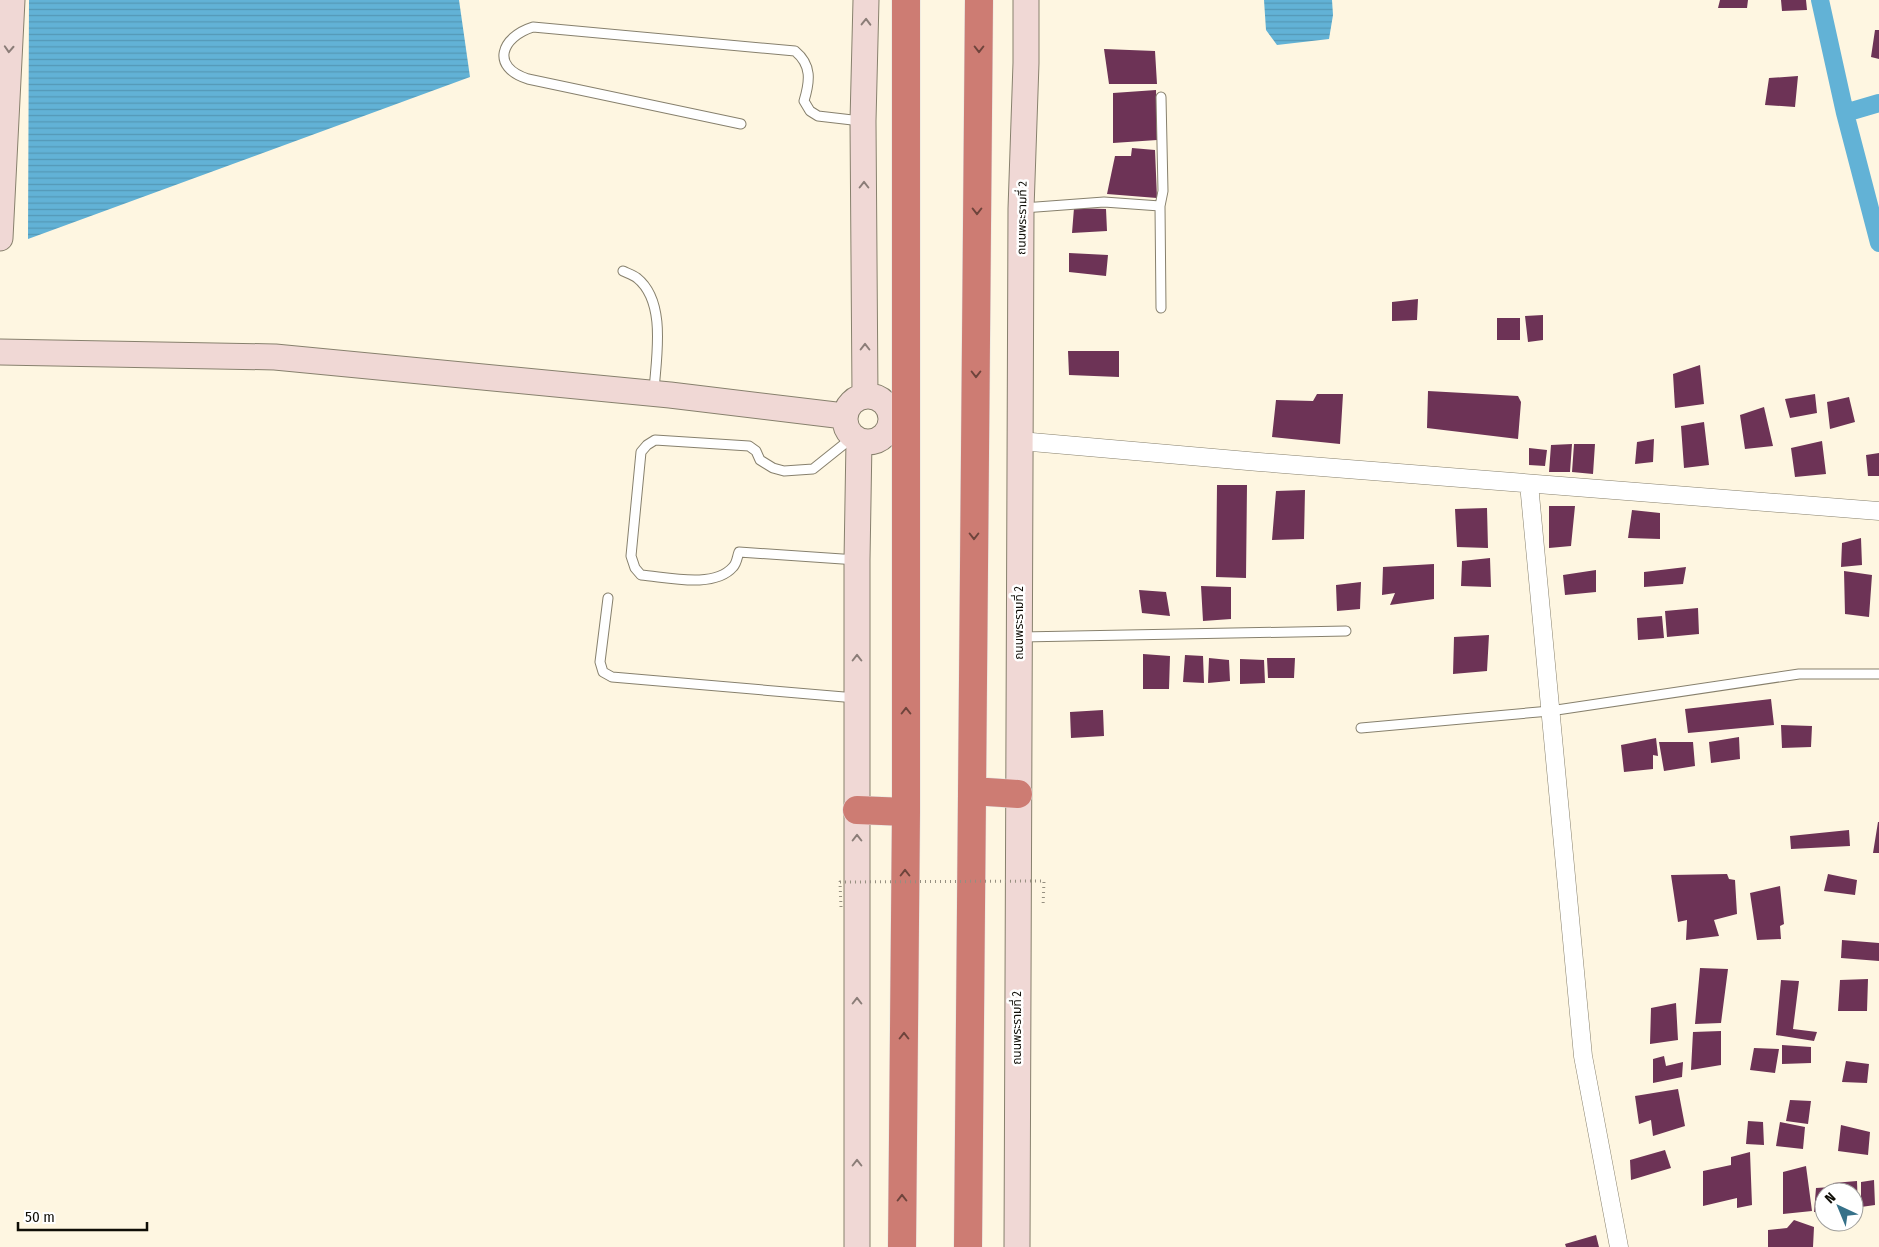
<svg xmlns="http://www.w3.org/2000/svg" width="1879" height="1247" viewBox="0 0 1879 1247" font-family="'Fira Sans Condensed','Noto Sans Thai',sans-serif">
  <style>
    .water { fill: url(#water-rules) }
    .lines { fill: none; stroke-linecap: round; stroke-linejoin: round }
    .canal { stroke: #62b2d6; stroke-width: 18 }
    .building { fill: #6d3356 }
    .lane-casing { stroke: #87806d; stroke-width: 11 }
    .street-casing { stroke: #87806d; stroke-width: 19 }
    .secondary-casing { stroke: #87806d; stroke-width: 27 }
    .highway-casing { stroke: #e2e2e1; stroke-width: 29 }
    .lane { stroke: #fff; stroke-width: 9 }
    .street { stroke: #fff; stroke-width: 18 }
    .secondary { stroke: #f0d8d5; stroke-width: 25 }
    .highway { stroke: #cd7c73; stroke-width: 28 }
    .path-bridge { stroke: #958f80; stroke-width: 3; stroke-dasharray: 1 4; stroke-linecap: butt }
    .oneway { stroke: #8b7d78 }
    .oneway2 { stroke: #6e443c }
    .labels { text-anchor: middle; stroke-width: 5; stroke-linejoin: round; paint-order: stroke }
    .street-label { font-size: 12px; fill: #0f0d06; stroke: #fff }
  </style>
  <defs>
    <pattern id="water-rules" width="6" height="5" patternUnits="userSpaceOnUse" patternTransform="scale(1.25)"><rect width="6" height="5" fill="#62b2d6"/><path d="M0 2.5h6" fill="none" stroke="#5498b6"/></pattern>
  </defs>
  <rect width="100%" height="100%" fill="#fef6e1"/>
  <path class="water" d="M29,0H459L470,77L28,239Z
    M1264,0H1332L1333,15L1329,39L1277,45L1266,30Z"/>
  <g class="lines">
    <path class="canal" d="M1820,0L1845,113
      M1879,103L1845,113L1879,243"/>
  </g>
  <path class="building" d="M1720,0H1748L1747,8H1718Z
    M1781,0H1806L1807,10L1782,11Z
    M1875,30H1879V59L1871,57Z
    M1104,49L1155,51L1157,84H1109Z
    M1798,76L1795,107L1765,105L1769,78Z
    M1156,90L1157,140L1113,143V93Z
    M1132,148L1155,150L1157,198L1107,194L1115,156H1131Z
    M1074,208L1106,209L1107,231L1072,233Z
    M1069,253L1108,255L1106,276L1069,272Z
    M1418,299L1417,320L1392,321V302Z
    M1543,315V340L1528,342L1525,316Z
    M1497,318H1520V340H1497Z
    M1068,351H1119V377L1069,375Z
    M1700,365L1704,404L1675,408L1673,374Z
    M1428,391L1518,396L1521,402L1518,439L1427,428Z
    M1317,394H1343L1340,444L1272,437L1276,400L1313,401Z
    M1815,394L1817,413L1790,418L1785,399Z
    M1849,397L1855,422L1830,429L1827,402Z
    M1764,407L1773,446L1745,449L1740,415Z
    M1704,422L1709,465L1684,468L1681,426Z
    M1654,439L1653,462L1635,464L1637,442Z
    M1822,441L1826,474L1795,477L1791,448Z
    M1572,444L1570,472H1549L1551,445Z
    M1574,444H1595L1593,474L1572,472Z
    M1529,448L1547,450L1545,466L1529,465Z
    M1879,453V476H1868L1866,455Z
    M1217,485H1247L1246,578L1216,577Z
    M1305,490L1304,539L1272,540L1276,491Z
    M1549,506H1575L1571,546L1549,548Z
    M1487,508L1488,548L1457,547L1455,509Z
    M1632,510L1660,513V539L1628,538Z
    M1861,538L1862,565L1841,567L1842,543Z
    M1490,558L1491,587L1461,586L1462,561Z
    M1434,564V599L1390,605L1395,593L1382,595L1383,567Z
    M1686,567L1683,584L1644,587V572Z
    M1596,570V592L1565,595L1563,575Z
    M1844,571L1872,575L1869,617L1845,614Z
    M1361,582L1360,609L1337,611L1336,585Z
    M1201,586L1231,587V619L1203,621Z
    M1139,590L1166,592L1170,616L1142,613Z
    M1698,608L1699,634L1667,637L1665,611Z
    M1662,616L1664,638L1638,640L1637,618Z
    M1489,635L1487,671L1453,674L1454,637Z
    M1143,654L1170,656L1169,689H1143Z
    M1185,655L1203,656L1204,683L1183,682Z
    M1209,658L1229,660L1230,681L1208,683Z
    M1267,658H1295L1294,678H1268Z
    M1240,659L1264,660L1265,683L1240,684Z
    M1771,699L1774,725L1688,733L1685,709Z
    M1103,710L1104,736L1071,738L1070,712Z
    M1781,725L1812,726L1811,747L1782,748Z
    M1739,737L1740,759L1711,763L1709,742Z
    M1656,738L1658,756L1653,755V769L1624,772L1621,745Z
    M1659,742H1693L1695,766L1664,771Z
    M1878,822H1879V853H1873Z
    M1849,830L1850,846L1791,849L1790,836Z
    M1727,874L1729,879L1735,880L1737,914L1714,920L1719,936L1686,940L1687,920L1678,922L1671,875Z
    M1828,874L1857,880L1855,895L1824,891Z
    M1780,886L1784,924L1780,926L1781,939L1757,940L1750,893Z
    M1842,940L1879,943V961L1841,958Z
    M1700,968L1728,969L1721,1023L1695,1024Z
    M1868,979L1867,1011H1838L1840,980Z
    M1781,980L1799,981L1793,1029L1817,1032L1814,1041L1776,1035Z
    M1676,1003L1678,1040L1650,1044L1651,1008Z
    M1721,1031V1065L1691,1070L1693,1032Z
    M1782,1045L1811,1047V1063L1782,1064Z
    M1754,1048L1779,1049L1775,1073L1750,1070Z
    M1664,1056L1666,1066L1683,1062L1682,1077L1653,1083V1059Z
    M1846,1061L1869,1064L1867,1083L1842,1082Z
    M1678,1089L1685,1126L1653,1136L1651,1120L1639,1124L1635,1096Z
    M1790,1100L1811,1101L1808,1124L1786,1121Z
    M1748,1121L1763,1122L1764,1145L1746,1144Z
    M1780,1122L1805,1127L1803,1149L1776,1146Z
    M1841,1125L1870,1132L1868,1155L1838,1151Z
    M1665,1150L1671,1168L1631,1180L1630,1160Z
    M1750,1152L1752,1205L1737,1208V1198L1703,1206V1171L1731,1165V1157Z
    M1806,1166L1812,1211L1783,1214V1172Z
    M1874,1180L1875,1205L1861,1207V1182Z
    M1857,1181L1858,1210H1854V1192H1834L1833,1183Z
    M1832,1187V1192H1824V1212H1814L1816,1188Z
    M1794,1220L1814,1227L1813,1247H1768V1230L1787,1228Z
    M1596,1235L1599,1247H1566L1565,1244Z"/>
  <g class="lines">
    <g class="lane-casing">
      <path id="lane" d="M1161,97L1163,191L1160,206L1161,308
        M741,124L528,79C490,67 501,37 533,27L795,51C812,65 810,81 804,101L810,111L818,116L861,121
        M1023,208L1104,202L1160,206
        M623,271C627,273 633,275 637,278C667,302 656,358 654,391
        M853,437L813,469L784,471L773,468L760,460L756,451L749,446L655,440L647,445L641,452L631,556L635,568L641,575C667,577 714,589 733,567C737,563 737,557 739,552L857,560
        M608,598L600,662L603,672L612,677L856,698
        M1021,637L1346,631
        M1361,728L1550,711L1799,674H1879"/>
    </g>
    <g class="street-casing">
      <path id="street" d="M1020,441L1259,462L1879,511
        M1529,484L1583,1056L1619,1247"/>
    </g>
    <g class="secondary-casing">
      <path id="secondary" d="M0,238L12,0
        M0,352L275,357L670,395L844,416
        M845 419a23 23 0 1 1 46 0a23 23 0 1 1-46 0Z
        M865,396L863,121L866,0
        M857,1247V560L859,441
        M1017,1247L1021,209L1026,63V0"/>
    </g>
    <g class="highway-casing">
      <path id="highway" d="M972,791L1018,794
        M857,810L906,812
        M902,1247L906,812V0
        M968,1247L979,0"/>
    </g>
    <use href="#lane" class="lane"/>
    <use href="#street" class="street"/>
    <use href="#secondary" class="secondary"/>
    <use href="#highway" class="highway"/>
    <path class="path-bridge" d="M841,907L840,882L1044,881L1043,907"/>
  </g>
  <defs><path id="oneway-chevron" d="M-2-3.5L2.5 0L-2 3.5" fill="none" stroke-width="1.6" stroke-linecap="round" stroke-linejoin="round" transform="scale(1.25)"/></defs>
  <g class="oneway">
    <use href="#oneway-chevron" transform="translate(866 22) rotate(-89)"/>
    <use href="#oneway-chevron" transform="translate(9 49) rotate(93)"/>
    <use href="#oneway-chevron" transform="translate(864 185) rotate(-90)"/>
    <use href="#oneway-chevron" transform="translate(865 347) rotate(-90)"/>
    <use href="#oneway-chevron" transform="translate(857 658) rotate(-90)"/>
    <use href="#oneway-chevron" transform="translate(857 838) rotate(-90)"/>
    <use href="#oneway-chevron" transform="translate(857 1001) rotate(-90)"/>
    <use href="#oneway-chevron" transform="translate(857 1163) rotate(-90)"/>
  </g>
  <g class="oneway2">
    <use href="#oneway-chevron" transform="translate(979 49) rotate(90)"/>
    <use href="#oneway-chevron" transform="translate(977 211) rotate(90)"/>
    <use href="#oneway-chevron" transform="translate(976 374) rotate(90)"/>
    <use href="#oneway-chevron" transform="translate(974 536) rotate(90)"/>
    <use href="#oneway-chevron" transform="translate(906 711) rotate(-90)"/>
    <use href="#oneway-chevron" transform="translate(905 873) rotate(-90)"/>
    <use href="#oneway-chevron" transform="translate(904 1036) rotate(-90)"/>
    <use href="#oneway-chevron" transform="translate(902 1198) rotate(-90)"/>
  </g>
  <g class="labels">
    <g class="street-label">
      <text transform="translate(1022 218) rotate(-89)" y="4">ถนนพระรามที่ 2</text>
      <text transform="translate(1019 623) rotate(-90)" y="4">ถนนพระรามที่ 2</text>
      <text transform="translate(1017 1028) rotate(-90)" y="4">ถนนพระรามที่ 2</text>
    </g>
  </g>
  <g transform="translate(1839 1207) rotate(316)"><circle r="24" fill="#ffffff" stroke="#9f9e9b"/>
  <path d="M0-4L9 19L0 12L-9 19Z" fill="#367189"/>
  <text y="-8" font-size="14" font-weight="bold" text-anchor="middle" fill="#0f0d06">N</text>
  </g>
  <path d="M18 1222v8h129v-8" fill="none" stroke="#0f0d06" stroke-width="2.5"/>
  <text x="25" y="1222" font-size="15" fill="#0f0d06" stroke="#ffffff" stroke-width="4" paint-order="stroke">50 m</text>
</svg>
